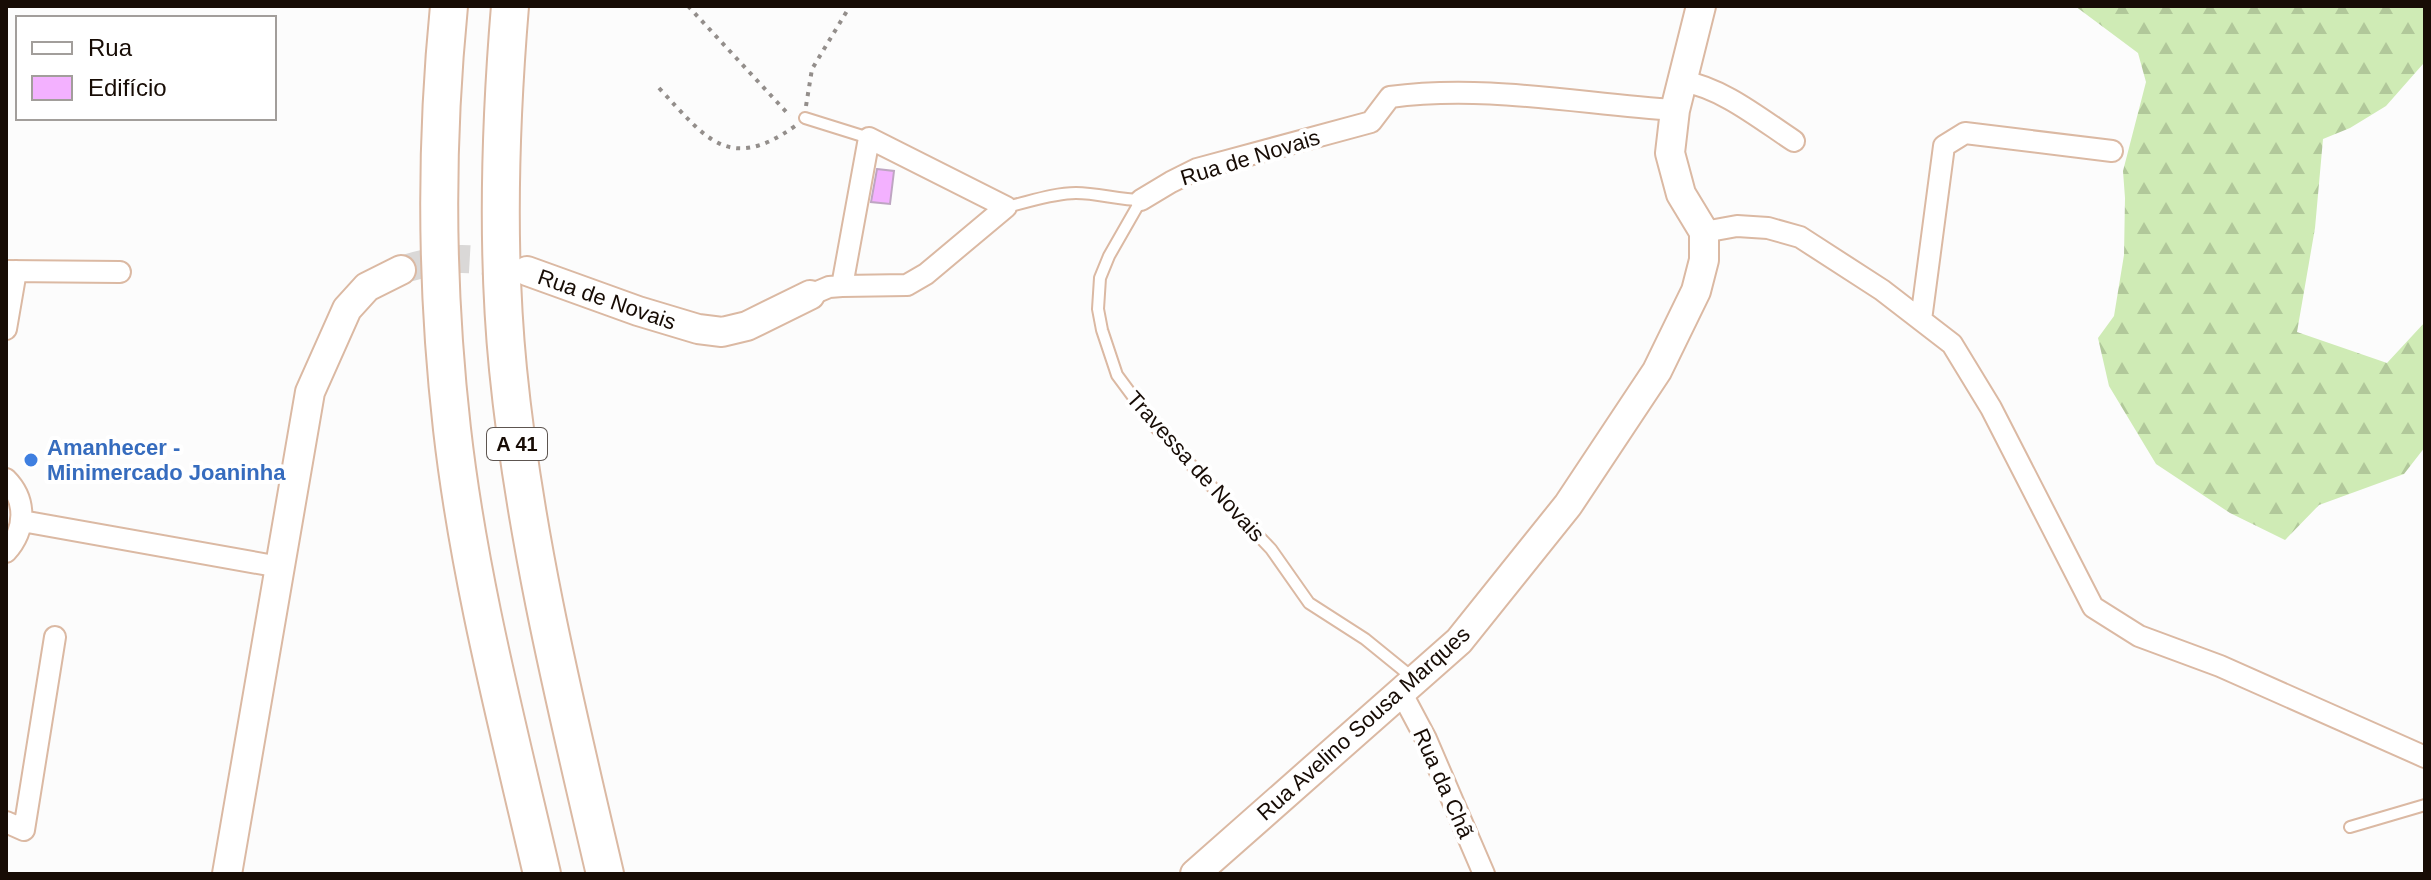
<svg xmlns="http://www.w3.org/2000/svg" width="2431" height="880" viewBox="0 0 2431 880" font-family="Helvetica,sans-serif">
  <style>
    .forest { fill: url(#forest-firs) }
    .building { fill: #f3b1ff; stroke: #bea5c2; stroke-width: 2 }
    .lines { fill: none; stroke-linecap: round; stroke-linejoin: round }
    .secondary-tunnel { stroke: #dad8d7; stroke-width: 28; stroke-dasharray: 28 14; stroke-linecap: butt }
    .lane-casing { stroke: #dbb9a3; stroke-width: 14 }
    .street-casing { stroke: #dbb9a3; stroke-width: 24 }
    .secondary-casing { stroke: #dbb9a3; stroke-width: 32 }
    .highway-casing { stroke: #dbb9a3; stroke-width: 40 }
    .path { stroke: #938e8b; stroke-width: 4; stroke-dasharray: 4 6; stroke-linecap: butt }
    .lane { stroke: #fff; stroke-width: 10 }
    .street { stroke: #fff; stroke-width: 20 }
    .secondary { stroke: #fff; stroke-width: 28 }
    .highway { stroke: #fff; stroke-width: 36 }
    .shop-dot { fill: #3f7fe0; stroke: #fff; stroke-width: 3 }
    .labels { text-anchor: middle; stroke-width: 8; stroke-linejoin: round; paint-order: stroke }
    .shield { fill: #fff; stroke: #5d5550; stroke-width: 2 }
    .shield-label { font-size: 20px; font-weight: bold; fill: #170c05 }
    .street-label { font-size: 22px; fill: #170c05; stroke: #fff }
    .shop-label { font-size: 22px; font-weight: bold; fill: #366cbe; stroke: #fff; text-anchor: start }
  </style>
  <defs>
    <pattern id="forest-firs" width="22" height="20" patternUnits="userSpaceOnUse" patternTransform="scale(2)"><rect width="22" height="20" fill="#cfebb5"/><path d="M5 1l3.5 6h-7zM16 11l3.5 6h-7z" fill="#b1c89a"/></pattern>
  </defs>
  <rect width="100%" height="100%" fill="#fcfcfc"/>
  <path class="forest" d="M2075,6H2425V56L2423,64L2386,106L2350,128L2323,139L2315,228L2297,332L2387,363L2425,322V447L2404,474L2319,505L2285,540L2230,513L2156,464L2109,386L2098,338L2114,316L2124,255L2125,198L2123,171L2146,82L2138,53Z"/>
  <path class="building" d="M877,169L894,171L890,204L871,202Z"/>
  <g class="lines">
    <path class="secondary-tunnel" d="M401,270C449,255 474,256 521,269"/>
    <g class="lane-casing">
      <path id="lane" d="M805,118L869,138
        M1006,207C1029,202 1053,193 1076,193C1098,193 1119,200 1141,200L1109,256L1100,278L1098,309L1102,330L1117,375L1157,429L1271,549L1309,603L1365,639L1413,678
        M2350,827L2425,805"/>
    </g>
    <g class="street-casing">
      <path id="street" d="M1683,81C1724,89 1759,118 1794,141
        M1141,200L1171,182L1197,169L1371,122L1390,97C1485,84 1580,104 1675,110
        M1704,232L1737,226L1768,228L1800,237L1882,290L1952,344L1991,408L2093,607L2139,636L2220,666L2425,757
        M6,271L120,272
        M810,295L829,287L842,286L907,285L926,274L1006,207L869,138L842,286
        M1921,320L1944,146L1965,133L2112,151
        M6,329L16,271
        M6,479C27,500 26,530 6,552
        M22,521L280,567
        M1401,692L1426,739L1484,874
        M6,822L24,830L55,637"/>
    </g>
    <g class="secondary-casing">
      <path id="secondary" d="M527,271L638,311L698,329L722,332L747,326L810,295
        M227,874L310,392L347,309L367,287L401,270
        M1195,874L1459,641L1568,505L1657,371L1696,291L1704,260V232L1681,194L1670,153L1675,110L1701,6"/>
    </g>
    <g class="highway-casing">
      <path id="highway" d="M449,6C435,147 436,288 452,429C469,579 508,727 542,874
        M510,6C500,126 496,248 508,369C525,540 566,707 605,874"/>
    </g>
    <path class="path" d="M688,6L790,116
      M659,88C705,137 728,174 795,126
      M806,106L812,69L850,6"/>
    <use href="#lane" class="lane"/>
    <use href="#street" class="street"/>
    <use href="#secondary" class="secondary"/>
    <use href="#highway" class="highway"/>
  </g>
  <circle class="shop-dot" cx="31" cy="460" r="8"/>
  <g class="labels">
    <rect class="shield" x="487" y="428" width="60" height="32" rx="6"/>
    <g class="shield-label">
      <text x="517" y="451">A 41</text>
    </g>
    <g class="street-label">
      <text transform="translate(1250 157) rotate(-17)" y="8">Rua de Novais</text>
      <text transform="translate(607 299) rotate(19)" y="8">Rua de Novais</text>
      <text transform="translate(1196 466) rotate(48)" y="8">Travessa de Novais</text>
      <text transform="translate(1363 723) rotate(-42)" y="8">Rua Avelino Sousa Marques</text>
      <text transform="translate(1444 783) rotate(66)" y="8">Rua da Chã</text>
    </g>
    <g class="shop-label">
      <text x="47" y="455">Amanhecer -<tspan x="47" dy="25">Minimercado Joaninha</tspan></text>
    </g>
  </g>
  <rect width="2431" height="880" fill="none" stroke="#170c05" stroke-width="16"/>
  <rect x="16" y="16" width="260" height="104" fill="#ffffff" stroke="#a29e9b" stroke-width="2"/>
  <rect x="32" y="42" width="40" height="12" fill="#ffffff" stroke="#a29e9b" stroke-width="2"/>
  <text x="88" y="56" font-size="24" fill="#170c05">Rua</text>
  <rect x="32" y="76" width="40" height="24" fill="#f3b1ff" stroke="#a29e9b" stroke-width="2"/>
  <text x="88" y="96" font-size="24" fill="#170c05">Edifício</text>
</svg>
